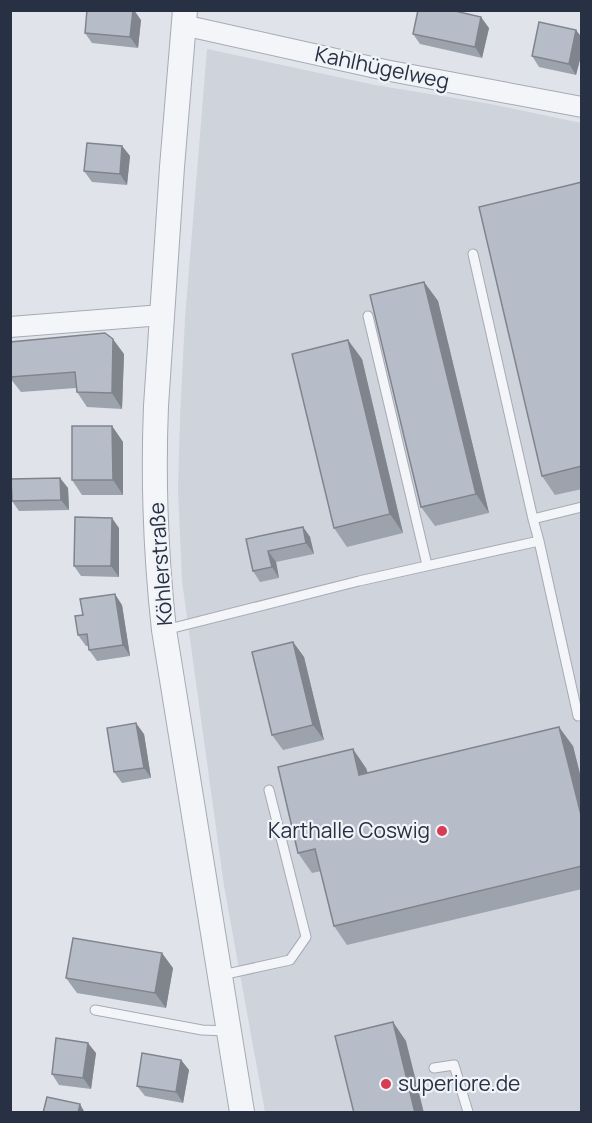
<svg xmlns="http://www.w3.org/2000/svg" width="592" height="1123" viewBox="0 0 592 1123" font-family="Manrope,sans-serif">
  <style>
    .built { fill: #ced3dc }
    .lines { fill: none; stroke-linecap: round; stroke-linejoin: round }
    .service-casing { stroke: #a5abb5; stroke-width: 11 }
    .minor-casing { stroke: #a5abb5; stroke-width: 22 }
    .tertiary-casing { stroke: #a5abb5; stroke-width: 26 }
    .service { stroke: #f3f5f8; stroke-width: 9 }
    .minor { stroke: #f3f5f8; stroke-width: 20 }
    .tertiary { stroke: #f3f5f8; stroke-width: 24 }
    .wall { fill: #9da3ac }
    .shaded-wall { fill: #80848c }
    .building { fill: #b7bdc8; stroke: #80848c; stroke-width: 1.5 }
    .poi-dot { fill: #d83c53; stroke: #f0f3f7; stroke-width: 2 }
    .labels { text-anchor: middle; stroke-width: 4.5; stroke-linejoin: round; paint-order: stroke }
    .street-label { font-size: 21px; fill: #273143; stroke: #f0f3f7 }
    .poi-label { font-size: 21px; fill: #273143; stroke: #f0f3f7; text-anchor: end }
  </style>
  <rect width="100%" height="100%" fill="#e0e4ea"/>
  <path class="built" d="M207,49L375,85L491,104L581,123V1112H265L224,886L182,581L178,489L180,418L185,318Z"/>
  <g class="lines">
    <g class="service-casing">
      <path id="service" d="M473,254L533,519
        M368,316L427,565
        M539,541L578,716
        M165,630L359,581L539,541L533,519L582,507
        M222,975L290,960L306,937L269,790
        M95,1010L202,1030L228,1031
        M434,1068L454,1065L468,1112"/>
    </g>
    <g class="minor-casing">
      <path id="minor" d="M183,25L385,70L582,107
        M10,327L162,315"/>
    </g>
    <g class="tertiary-casing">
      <path id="tertiary" d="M185,10L172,167L156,406C153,479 156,557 164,630L242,1112"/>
    </g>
    <use href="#service" class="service"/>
    <use href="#minor" class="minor"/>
    <use href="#tertiary" class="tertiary"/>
  </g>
  <path class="wall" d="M141,20L138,48L92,43L85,33Z
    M489,28L482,58L420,44L413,34Z
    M576,30L582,38V52L576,75L539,67L532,56Z
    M122,146L130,156L127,185L92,182L84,171Z
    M582,182V489L555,495L542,476Z
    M424,282L438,301L489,513L435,526L421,507Z
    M124,354L122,409L87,407L77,392L76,388L21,392L10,378V377Z
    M362,359L403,533L347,547L334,528Z
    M112,426L123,442V495H82L72,480Z
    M60,478L68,488L69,510L19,511L12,501Z
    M303,527L310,537L314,554L276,562L279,578L260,582L253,571L246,539Z
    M119,528V577L81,576L74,566Z
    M122,605L130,656L97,661L89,650V646H86L78,635L83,615Z
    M293,642L304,657L324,740L283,750L272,735Z
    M144,734L151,778L122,783L114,772Z
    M573,746L582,782V889L347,945L334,926L321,871L312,873L298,853L366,768L368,773Z
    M173,968L166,1008L77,993L66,978Z
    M96,1053L91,1089L59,1085L52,1074Z
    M181,1060L189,1070L183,1103L145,1096L137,1086Z"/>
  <path class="shaded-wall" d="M133,10H134L141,20L138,48L130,37Z
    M481,17L489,28L482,58L475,47Z
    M576,30L582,38V52L576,75L569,64Z
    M122,146L130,156L127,185L120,174Z
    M424,282L438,301L489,513L476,494Z
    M113,339L124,354L122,409L112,393Z
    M348,340L362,359L403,533L390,514Z
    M112,426L123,442V495L113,480Z
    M60,478L68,488L69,510L61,500Z
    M112,518L119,528V577L111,566Z
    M303,527L310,537L314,554L306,543Z
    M268,551L276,562L279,578L272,567Z
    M115,594L122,605L130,656L123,645Z
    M293,642L304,657L324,740L313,725Z
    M136,723L144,734L151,778L144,768Z
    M559,727L573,746L582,782V819Z
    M353,749L366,768L373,794L359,775Z
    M162,953L173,968L166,1008L155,993Z
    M393,1022L406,1041L424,1113H415Z
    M88,1043L96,1053L91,1089L83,1078Z
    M181,1060L189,1070L183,1103L176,1092Z
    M80,1104L85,1113H78Z"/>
  <path class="building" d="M87,10H133L130,37L85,33Z
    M418,10H451L481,17L475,47L413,34Z
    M539,22L576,30L569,64L532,56Z
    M87,143L122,146L120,174L84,171Z
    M582,182V466L542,476L479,207Z
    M424,282L476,494L421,507L370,295Z
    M105,333L113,339L112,393L77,392L75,372L10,377V342Z
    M348,340L390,514L334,528L292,354Z
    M72,426H112L113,480H72Z
    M60,478L61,500L12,501L11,479Z
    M75,517L112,518L111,566H74Z
    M303,527L306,543L268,551L272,567L253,571L246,539Z
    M115,594L123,645L89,650L87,634L78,635L75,616L83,615L80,599Z
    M293,642L313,725L272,735L252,652Z
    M136,723L144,768L114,772L107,728Z
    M559,727L582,819V866L334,926L315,849L298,853L278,767L353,749L359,775Z
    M73,938L162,953L155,993L66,978Z
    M393,1022L415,1113H354L335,1036Z
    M56,1038L88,1043L83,1078L52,1074Z
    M142,1053L181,1060L176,1092L137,1086Z
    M47,1097L80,1104L78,1113H43Z"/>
  <g class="poi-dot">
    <circle cx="442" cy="831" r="6"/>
    <circle cx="386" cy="1084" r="6"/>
  </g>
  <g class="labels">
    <g class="street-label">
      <text transform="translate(382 68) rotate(12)" y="7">Kahlhügelweg</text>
      <text transform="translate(161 564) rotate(-94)" y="7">Köhlerstraße</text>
    </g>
    <g class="poi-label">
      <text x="430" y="838">Karthalle Coswig</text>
      <text x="398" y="1091" text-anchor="start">superiore.de</text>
    </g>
  </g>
  <rect width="592" height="1123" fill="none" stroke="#273143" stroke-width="24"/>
</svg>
